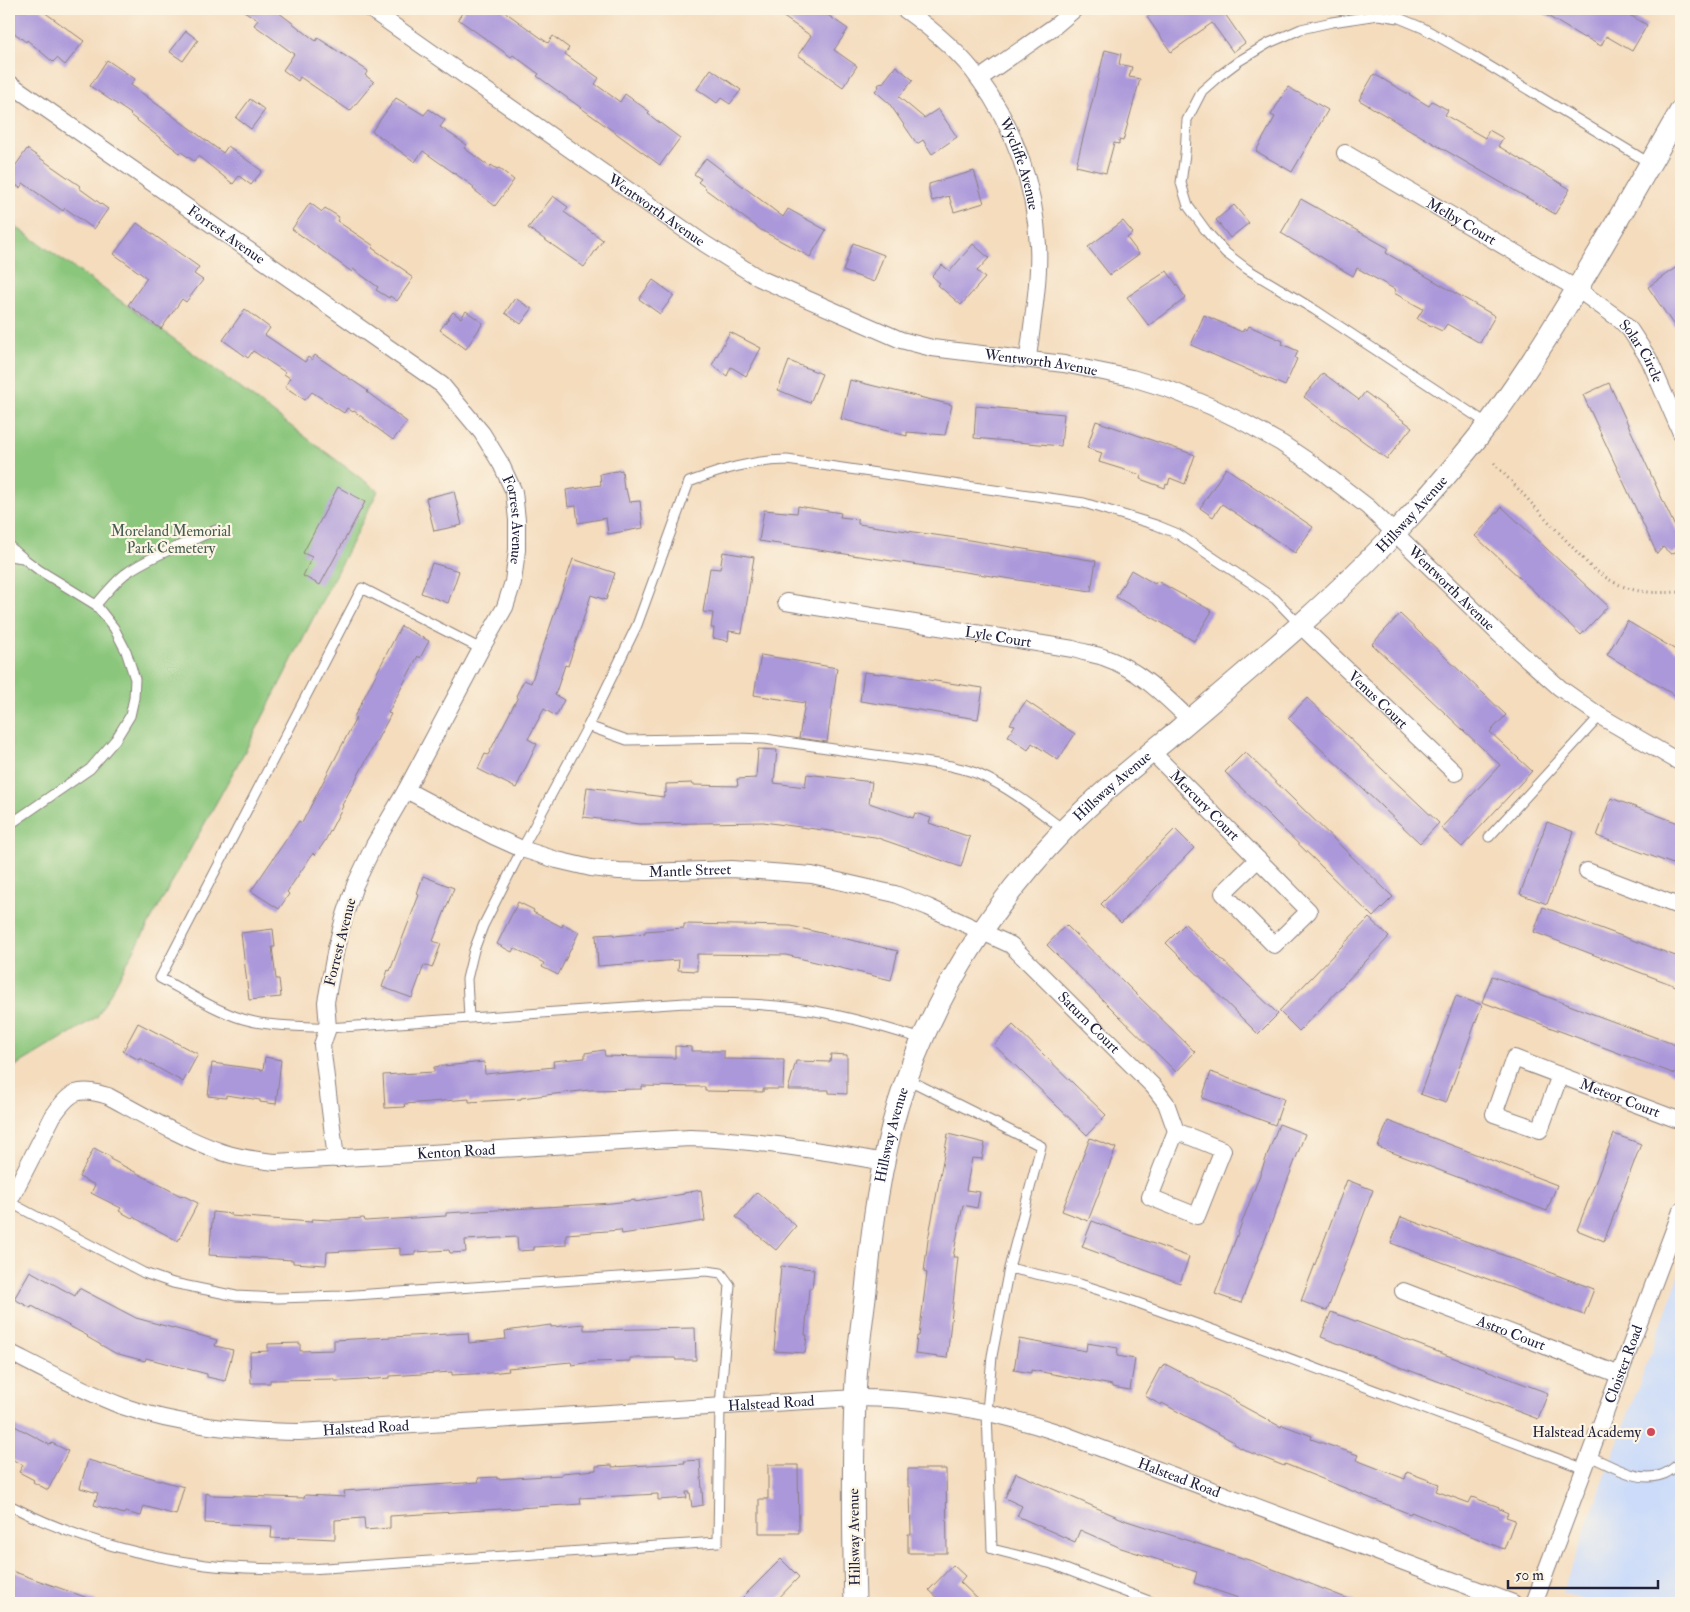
<svg xmlns="http://www.w3.org/2000/svg" width="1690" height="1612" viewBox="0 0 1690 1612" font-family="'IM FELL Double Pica',serif">
  <style>
    .built { fill: #cbdbf9 }
    .green { fill: #8ac67b; stroke: #56745b }
    .building { fill: #ab98da }
    .lines { fill: none; stroke-linecap: round; stroke-linejoin: round }
    .service-casing { stroke: #8b7f7c; stroke-width: 11 }
    .minor-casing { stroke: #8b7f7c; stroke-width: 18 }
    .tertiary-casing { stroke: #8b7f7c; stroke-width: 23 }
    .path { stroke: #8b7f7c; stroke-width: 3; stroke-dasharray: 1 4; stroke-linecap: butt }
    .service { stroke: #fff; stroke-width: 9 }
    .minor { stroke: #fff; stroke-width: 16 }
    .tertiary { stroke: #fff; stroke-width: 21 }
    .poi-dot { fill: #d1495b; stroke: #fcf5e5; stroke-width: 2 }
    .labels { text-anchor: middle; stroke-width: 4.5; stroke-linejoin: round; paint-order: stroke }
    .street-label { font-size: 15px; fill: #22223b; stroke: #fcf5e5 }
    .park-label { font-size: 15px; fill: #465b51; stroke: #fcf5e5 }
    .poi-label { font-size: 15px; fill: #22223b; stroke: #fcf5e5; text-anchor: end }
  </style>
  <rect width="100%" height="100%" fill="#fcf5e5"/>
  <filter id="ink" filterUnits="userSpaceOnUse"><feTurbulence type="fractalNoise" baseFrequency=".02" numOctaves="2"/><feDisplacementMap in="SourceGraphic" scale="10" xChannelSelector="R" yChannelSelector="G"/><feConvolveMatrix kernelMatrix="1 2 1 2 8 2 1 2 1" color-interpolation-filters="sRGB"/></filter>
  <filter id="wash" filterUnits="userSpaceOnUse"><feTurbulence type="fractalNoise" baseFrequency=".0096" numOctaves="4" result="noise"/><feDisplacementMap in="SourceGraphic" scale="20" xChannelSelector="R" yChannelSelector="G"/><feGaussianBlur stdDeviation="1.12" result="paint"/><feColorMatrix in="noise" values="0 0 0 0 0 0 0 0 0 0 0 0 0 0 0 0 0 1.4 0 .05"/><feComposite in="paint" operator="in"/></filter>
  <g filter="url(#wash)">
    <rect width="100%" height="100%" fill="#f4dcbd"/>
    <path class="built" d="M1681,1271V1603H1591L1562,1593Z"/>
    <path class="green" d="M9,222L166,333L378,491L250,742L97,1017L9,1070Z"/>
    <g id="blocks">
      <path class="building" d="M13,9H40L84,41L65,65L57,58L53,62L27,40L26,42L9,29V14Z
        M241,9H274L316,41L318,38L368,71L365,75L374,82L350,111L300,77L298,81L283,70L294,54L254,25L258,20Z
        M465,9H501L548,43L553,36L569,48L565,54L599,78L595,84L620,102L625,94L650,112L648,114L680,138L660,165L537,76L539,74L513,55L511,57L458,19Z
        M772,9H819L848,29L834,50L857,66L843,87L798,55L811,36Z
        M1159,9H1233L1225,14L1245,43L1233,52L1212,23L1171,52L1147,17Z
        M1536,9H1619L1647,25L1632,51L1606,36L1601,46L1585,37L1584,38Z
        M186,31L198,40L183,61L170,52Z
        M1105,50L1121,54L1119,64L1132,67L1129,77L1140,79L1123,141L1119,140V144L1114,143L1106,173L1076,166Z
        M107,60L135,79L131,85L223,153L228,146L262,171L251,185L239,176L233,184L198,156L194,161L181,152L180,153L130,115L131,114L90,86Z
        M896,66L913,80L899,97L924,118L938,109L957,137L932,154L923,140L917,144L889,103L875,91L879,87L878,85L881,83L882,84Z
        M711,69L741,90L730,104L721,98L717,103L697,89Z
        M1374,74L1429,106L1432,101L1448,110L1445,115L1485,138L1489,130L1503,138L1498,146L1570,189L1555,214L1359,100Z
        M1288,87L1328,110L1292,172L1256,151L1275,117L1271,115Z
        M396,98L424,115L429,109L445,120L440,127L467,145L464,148L490,167L491,165L497,169L499,168L514,180L495,206L473,189L474,187L423,151L415,162L372,131Z
        M250,99L265,110L251,129L236,118Z
        M27,149L80,186L79,188L108,209L94,229L65,208L63,211L23,183L20,188L9,180V175Z
        M706,158L783,217L788,209L826,230L810,257L761,230L705,189L706,188L698,182L701,179L694,174Z
        M974,171L984,203L954,212L949,196L932,201L929,191V184Z
        M553,196L568,207L564,212L603,240L584,267L528,228Z
        M1301,199L1388,248L1386,253L1495,316L1480,343L1447,324L1442,331L1417,319L1423,309L1394,293L1396,290L1357,268L1353,276L1281,233Z
        M310,203L322,212L325,208L339,217L337,221L374,246L372,248L407,272L406,273L413,278L397,301L390,296L389,298L376,290L378,287L353,269L352,272L292,229Z
        M1234,205L1249,223L1230,238L1216,220Z
        M1123,221L1133,233L1127,238L1139,254L1110,275L1088,247Z
        M137,223L199,267L194,274L203,280L186,302L182,299L161,329L128,305L147,278L114,254Z
        M853,243L884,255L874,282L843,271Z
        M973,244L989,258L977,271L985,278L961,305L938,285L940,283L932,276L942,265L950,271Z
        M1681,264V336L1648,287Z
        M1167,271L1186,298L1149,326L1127,297Z
        M653,280L674,295L660,314L639,299Z
        M515,298L532,309L521,324L505,313Z
        M245,309L270,328L265,335L305,362L308,357L312,360L315,355L368,391L367,392L407,422L393,440L354,411L353,412L347,408L344,413L312,392L305,400L285,387L290,378L284,374L285,372L253,351L248,358L223,340Z
        M466,311L483,323L466,349L440,330L453,312L461,318Z
        M1204,315L1242,332L1244,329L1247,330L1249,326L1283,341L1282,344L1298,351L1295,358L1297,359L1285,386L1191,345Z
        M730,332L761,348L746,376L731,367L727,376L712,365Z
        M789,361L822,374L810,403L778,390Z
        M1323,373L1359,400L1365,392L1412,427L1387,459L1304,397Z
        M850,380L952,405L945,435L907,432V436L841,419Z
        M1609,383L1681,540V549L1671,554L1663,547L1657,554L1583,395Z
        M976,406L1064,414L1061,446L974,438Z
        M1096,421L1195,455L1185,484L1170,478L1168,485L1166,484L1165,488L1140,479L1141,475L1099,462L1102,453L1087,448Z
        M1226,468L1313,527L1295,553L1222,504L1213,517L1200,508Z
        M622,470L624,489H626L629,502L640,501L643,528L608,534L606,518L578,523L576,506L568,507L566,490L601,485L600,474Z
        M338,487L365,502L320,585L303,576L312,557L303,553Z
        M454,491L462,525L434,531L426,498Z
        M798,506L841,513L840,517L858,519V524L963,539L1096,561L1091,591L759,541L764,510L797,513Z
        M1502,507L1608,606L1581,635L1475,536Z
        M723,552L754,557L742,633L729,631L728,641L713,638L714,628H711L713,613L703,612L710,568L720,569Z
        M573,559L615,573L606,600L591,595L568,666L565,665L555,695L564,700L556,716L544,709L528,739L537,744L516,788L478,769L485,754L488,755L518,697L516,696L524,680L531,683Z
        M432,563L459,571L448,603L421,593Z
        M1131,570L1155,584L1157,581L1212,611L1194,641L1116,597Z
        M1400,614L1506,715L1490,732L1532,771L1462,847L1441,828L1500,765L1372,644Z
        M1627,621L1681,653V699L1607,655Z
        M401,626L429,641L420,658L418,656L388,713L391,714L342,805L343,806L325,841L315,855L313,853L287,892L289,894L279,909L251,891L299,821L302,823L356,718L354,717Z
        M761,655L837,668L827,742L799,738L805,703L754,695Z
        M864,672L880,674L881,673L983,688L978,719L860,701Z
        M1307,698L1439,823L1420,843L1288,718Z
        M1026,701L1075,734L1058,760L1032,743L1028,750L1008,736L1015,725L1010,724Z
        M758,749L777,750L774,783L805,787L807,774L872,782L869,803L913,818L915,813L931,818L929,823L970,837L961,867L875,837L763,822L639,824L583,817L587,787L664,797V793H666V784L692,783L693,785L738,786L737,779L756,778Z
        M1245,752L1393,897L1373,917L1225,772Z
        M1611,798L1681,824V867L1597,836Z
        M1547,822L1574,832L1547,904L1520,894Z
        M1175,829L1194,848L1121,923L1101,904Z
        M423,876L454,888L433,941L441,944L432,968L424,965L412,998L382,987L388,970L390,971L419,895L417,894Z
        M518,902L534,910L533,912L562,927L563,924L579,932L558,975L542,967L544,963L514,948L512,952L497,944Z
        M1543,907L1681,958V988L1534,932Z
        M1369,918L1389,937L1299,1031L1279,1011Z
        M684,924L791,926L898,951L891,980L786,955L697,954V971L678,970L679,960L598,966L596,935L614,934V936L645,933V931L684,928Z
        M1185,924L1278,1014L1258,1034L1166,943Z
        M1066,925L1195,1052L1176,1072L1047,945Z
        M273,929L275,947H272L276,979H279L281,997L249,1000L241,933Z
        M1492,976L1681,1047V1057L1675,1074L1482,1002Z
        M1456,996L1482,1005L1446,1103L1420,1094Z
        M138,1023L198,1054L183,1082L140,1058L139,1060L123,1051Z
        M1013,1025L1106,1115L1087,1135L994,1045Z
        M675,1046L691,1047V1051H724V1059L784,1060L783,1089H763V1092L705,1091V1087L642,1086V1089L589,1090L521,1098V1099L469,1102V1099L404,1104L405,1107L385,1108L383,1075L434,1072V1067L484,1062L485,1074L554,1067L553,1061L585,1058V1053L604,1050L605,1056L675,1058Z
        M831,1054L847,1055V1094L829,1093V1090H788L796,1061L830,1062Z
        M265,1057L281,1060L276,1104L260,1102V1100L226,1095V1098L208,1096L212,1063L263,1070Z
        M1211,1072L1284,1099L1275,1125L1202,1098Z
        M1388,1121L1557,1185L1547,1211L1378,1147Z
        M1279,1124L1305,1134L1241,1303L1215,1294Z
        M948,1134L985,1143L982,1159L972,1158L966,1190L980,1192L977,1208L963,1205L953,1257H958L947,1358L915,1354L917,1336H919L927,1273L924,1272L928,1240Z
        M1614,1134L1641,1144L1604,1241L1577,1230Z
        M1090,1138L1116,1148L1088,1221L1062,1211Z
        M94,1148L111,1157L110,1159L181,1196L182,1195L198,1203L178,1241L133,1217L132,1218L119,1211L121,1208L91,1193L95,1185L79,1177Z
        M1347,1180L1373,1190L1327,1311L1301,1301Z
        M701,1190L705,1221L622,1234L621,1230L566,1234V1245L534,1247V1250L518,1251L517,1237L465,1240L466,1252L450,1253L449,1250L415,1252V1254L400,1255V1248L327,1252L326,1265L293,1263V1260L209,1255L213,1212L231,1214V1216L311,1222L312,1219L332,1220L364,1218L365,1221L446,1216V1213L612,1203L635,1200V1202L684,1194V1193Z
        M757,1192L796,1226L776,1250L736,1217Z
        M1401,1217L1594,1289L1584,1315L1391,1243Z
        M1092,1221L1189,1257L1180,1283L1082,1247Z
        M781,1266L814,1269L812,1288H809L805,1335H807L805,1353L774,1351Z
        M30,1271L75,1296L79,1288L136,1318L217,1340L215,1346L233,1350L225,1381L207,1377V1374L146,1358L145,1361L115,1353L87,1337L88,1336L32,1306L31,1308L14,1299Z
        M1331,1312L1548,1393L1538,1419L1321,1337Z
        M584,1324V1330L695,1328L696,1360H676L675,1358H630V1361L591,1362L572,1365L571,1362L508,1368L509,1371L490,1373L452,1375V1372L390,1376V1378L348,1381H334V1379L270,1380V1383H251L250,1352L268,1351V1344L300,1343V1351L334,1350V1340L468,1333L469,1343L506,1339L505,1331L551,1325V1327Z
        M1019,1339L1086,1351L1087,1343L1118,1348L1117,1356L1135,1359L1130,1390L1112,1387V1385L1031,1370V1373L1014,1370Z
        M1165,1364L1236,1401L1235,1402L1281,1427L1282,1425L1312,1436L1311,1439L1358,1455L1356,1460L1405,1479L1407,1472L1439,1484L1436,1491L1469,1503L1472,1497L1499,1507V1509L1508,1513L1506,1517L1515,1520L1504,1549L1411,1512L1410,1514L1285,1464L1284,1466L1249,1452L1233,1444L1234,1442L1162,1403L1161,1405L1145,1396L1160,1368L1162,1369Z
        M9,1423L50,1445L52,1443L68,1451L48,1490L33,1482L34,1480L19,1472L23,1465L9,1458Z
        M88,1460L184,1487L176,1515L144,1506L141,1516L125,1512L124,1514L94,1505L98,1493L80,1488Z
        M700,1460L703,1505L692,1507L690,1492H686L687,1498L658,1500V1494L580,1498L581,1504L390,1516V1528L365,1530L364,1518L335,1520V1539L288,1537V1539L271,1538L272,1526L205,1523L206,1493L211,1495L304,1498L305,1495L345,1497L344,1491L479,1482L478,1478L497,1477V1479L562,1475V1473L596,1470V1466L612,1465V1467L685,1463L684,1461Z
        M768,1465H798L799,1533H759V1499H768Z
        M908,1469H946L947,1553H908V1534H911L910,1487H908Z
        M1016,1473L1127,1521L1255,1562L1356,1602V1603H1253L1194,1583L1197,1572L1121,1548L1080,1530L1075,1542L1017,1516L1022,1506L1005,1498Z
        M781,1559L799,1577L774,1603H737Z
        M953,1565L965,1576L960,1582L982,1603H943L929,1590Z
        M9,1570L96,1601V1603H17L9,1600Z"/>
    </g>
  </g>
  <g filter="url(#ink)">
    <use href="#blocks" fill-opacity="0" stroke="#8b7f7c" stroke-width="1"/>
    <g class="lines">
      <g class="service-casing">
        <path id="service" d="M1488,424L1315,310L1247,269L1226,253L1207,232L1188,206L1181,183L1185,154L1187,120L1202,91L1219,76L1239,61L1269,43L1301,29L1332,22L1378,15L1399,18L1423,28L1471,55L1651,164
          M9,546L22,557
          M9,556L23,558L39,570L96,605L114,628L126,651L135,679L134,698L130,716L116,739L90,769L9,825
          M96,605C105,594 114,583 125,574C148,557 189,542 216,530
          M481,649L362,588L160,978C187,992 214,1010 243,1019C270,1027 300,1026 328,1028L685,1003C716,1003 746,1003 777,1006C826,1010 874,1024 922,1039
          M588,726L627,740L737,738L765,739L951,766C960,769 969,770 978,774C1010,788 1036,809 1064,830
          M1489,837L1600,716
          M469,1018L467,979L474,950L483,926L522,849L588,726L637,625L689,482C721,470 752,460 787,460L1084,503L1156,525L1178,534L1275,599L1300,625
          M907,1079L1041,1146L1009,1268L992,1356L987,1412L992,1549L1052,1564L1154,1603
          M1009,1268L1080,1284L1127,1299L1216,1331L1585,1469
          M1589,1456C1611,1465 1637,1483 1661,1475C1669,1473 1675,1467 1681,1462
          M9,1505C69,1536 139,1556 206,1565C240,1569 275,1569 310,1569L718,1542L720,1406L730,1285L721,1273L707,1271L341,1296L278,1298L236,1296L173,1283L144,1273L9,1202"/>
      </g>
      <g class="minor-casing">
        <g id="minor">
          <path id="s1" d="M370,9L705,244L759,278L901,340L932,348L1064,364L1132,378L1171,390L1210,406L1245,423L1281,443L1311,463L1368,507L1500,635L1560,688L1600,716L1681,763"/>
          <path id="s2" d="M904,9C932,29 959,51 979,79C1014,126 1035,187 1038,245C1040,280 1032,323 1028,358"/>
          <path d="M979,79L1055,26L1075,9"/>
          <path id="s3" d="M9,83L442,385L482,433L501,464L514,492L517,520V550L513,582L505,607L481,649L406,790L374,845L355,885L344,918L336,948L326,1002L328,1028L322,1045L336,1159"/>
          <path id="s4" d="M1345,153L1577,289L1619,319L1630,330L1649,359L1681,433"/>
          <path id="s5" d="M786,602L1073,649C1083,652 1093,654 1103,657C1138,669 1164,695 1190,720"/>
          <path id="s6" d="M1300,625L1455,773"/>
          <path id="s7" d="M1152,752L1309,911L1274,945L1223,893L1258,859"/>
          <path id="s8" d="M406,790L493,836L522,849L557,860L591,868L619,871L647,872L732,869L812,875L895,894L928,907L1011,945L1153,1086L1166,1103L1176,1131L1150,1197L1197,1216L1223,1150L1176,1131"/>
          <path d="M1587,871L1681,907"/>
          <path id="s9" d="M1560,1075L1540,1130L1494,1114L1514,1058L1681,1121"/>
          <path id="s10" d="M9,1202L53,1116C71,1090 78,1087 108,1096C145,1116 182,1138 222,1152C239,1158 257,1160 275,1162L690,1138C756,1140 819,1150 884,1162"/>
          <path id="s11" d="M1403,1291L1620,1375"/>
          <path id="s12" d="M9,1352C46,1371 83,1391 122,1406C179,1426 239,1431 299,1432L856,1398C926,1398 994,1411 1060,1433L1513,1603"/>
          <path id="s13" d="M1534,1603L1681,1211"/>
        </g>
      </g>
      <g class="tertiary-casing">
        <g id="tertiary">
          <path id="s14" d="M855,1603C853,1529 852,1454 856,1379C858,1350 862,1320 866,1290C872,1228 880,1165 898,1105C929,1003 989,908 1063,831C1098,795 1138,763 1177,731C1252,667 1329,604 1396,532C1428,497 1460,461 1489,423C1528,370 1562,314 1596,257C1625,208 1653,159 1681,110"/>
        </g>
      </g>
      <path class="path" d="M1494,463L1590,566C1623,592 1640,594 1681,592"/>
      <use href="#service" class="service"/>
      <use href="#minor" class="minor"/>
      <use href="#tertiary" class="tertiary"/>
    </g>
  </g>
  <circle class="poi-dot" cx="1651" cy="1432" r="5"/>
  <g class="labels">
    <g class="street-label">
      <text dy="5" stroke="none"><textPath href="#s2" startOffset="198">Wycliffe Avenue</textPath></text>
      <text dy="5" stroke="none"><textPath href="#s1" startOffset="350">Wentworth Avenue</textPath></text>
      <text dy="5" stroke="none"><textPath href="#s4" startOffset="135">Melby Court</textPath></text>
      <text dy="5" stroke="none"><textPath href="#s3" startOffset="265">Forrest Avenue</textPath></text>
      <text dy="5" stroke="none"><textPath href="#s4" startOffset="360">Solar Circle</textPath></text>
      <text dy="5" stroke="none"><textPath href="#s1" startOffset="770">Wentworth Avenue</textPath></text>
      <text dy="5" stroke="none"><textPath href="#s14" startOffset="1296">Hillsway Avenue</textPath></text>
      <text dy="5" stroke="none"><textPath href="#s3" startOffset="685">Forrest Avenue</textPath></text>
      <text dy="5" stroke="none"><textPath href="#s1" startOffset="1250">Wentworth Avenue</textPath></text>
      <text dy="5" stroke="none"><textPath href="#s5" startOffset="215">Lyle Court</textPath></text>
      <text dy="5" stroke="none"><textPath href="#s6" startOffset="108">Venus Court</textPath></text>
      <text dy="5" stroke="none"><textPath href="#s14" startOffset="891">Hillsway Avenue</textPath></text>
      <text dy="5" stroke="none"><textPath href="#s7" startOffset="75">Mercury Court</textPath></text>
      <text dy="5" stroke="none"><textPath href="#s8" startOffset="301">Mantle Street</textPath></text>
      <text transform="translate(340 942) rotate(-76)" y="5">Forrest Avenue</text>
      <text dy="5" stroke="none"><textPath href="#s8" startOffset="745">Saturn Court</textPath></text>
      <text dy="5" stroke="none"><textPath href="#s9" startOffset="280">Meteor Court</textPath></text>
      <text dy="5" stroke="none"><textPath href="#s14" startOffset="471">Hillsway Avenue</textPath></text>
      <text dy="5" stroke="none"><textPath href="#s10" startOffset="525">Kenton Road</textPath></text>
      <text dy="5" stroke="none"><textPath href="#s11" startOffset="116">Astro Court</textPath></text>
      <text dy="5" stroke="none"><textPath href="#s13" startOffset="255">Cloister Road</textPath></text>
      <text dy="5" stroke="none"><textPath href="#s12" startOffset="778">Halstead Road</textPath></text>
      <text dy="5" stroke="none"><textPath href="#s12" startOffset="372">Halstead Road</textPath></text>
      <text dy="5" stroke="none"><textPath href="#s12" startOffset="1198">Halstead Road</textPath></text>
      <text transform="translate(854 1537) rotate(-91)" y="5">Hillsway Avenue</text>
    </g>
    <g class="park-label">
      <text x="171" y="536">Moreland Memorial<tspan x="171" dy="17">Park Cemetery</tspan></text>
    </g>
    <g class="poi-label">
      <text x="1641" y="1437">Halstead Academy</text>
    </g>
  </g>
  <rect width="1690" height="1612" fill="none" stroke="#fcf5e5" stroke-width="30"/>
  <path d="M1508 1580v8h150v-8" fill="none" stroke="#22223b" stroke-width="2.5"/>
  <text x="1515" y="1580" font-size="15" fill="#22223b" stroke="#fcf5e5" stroke-width="4" paint-order="stroke">50 m</text>
</svg>
